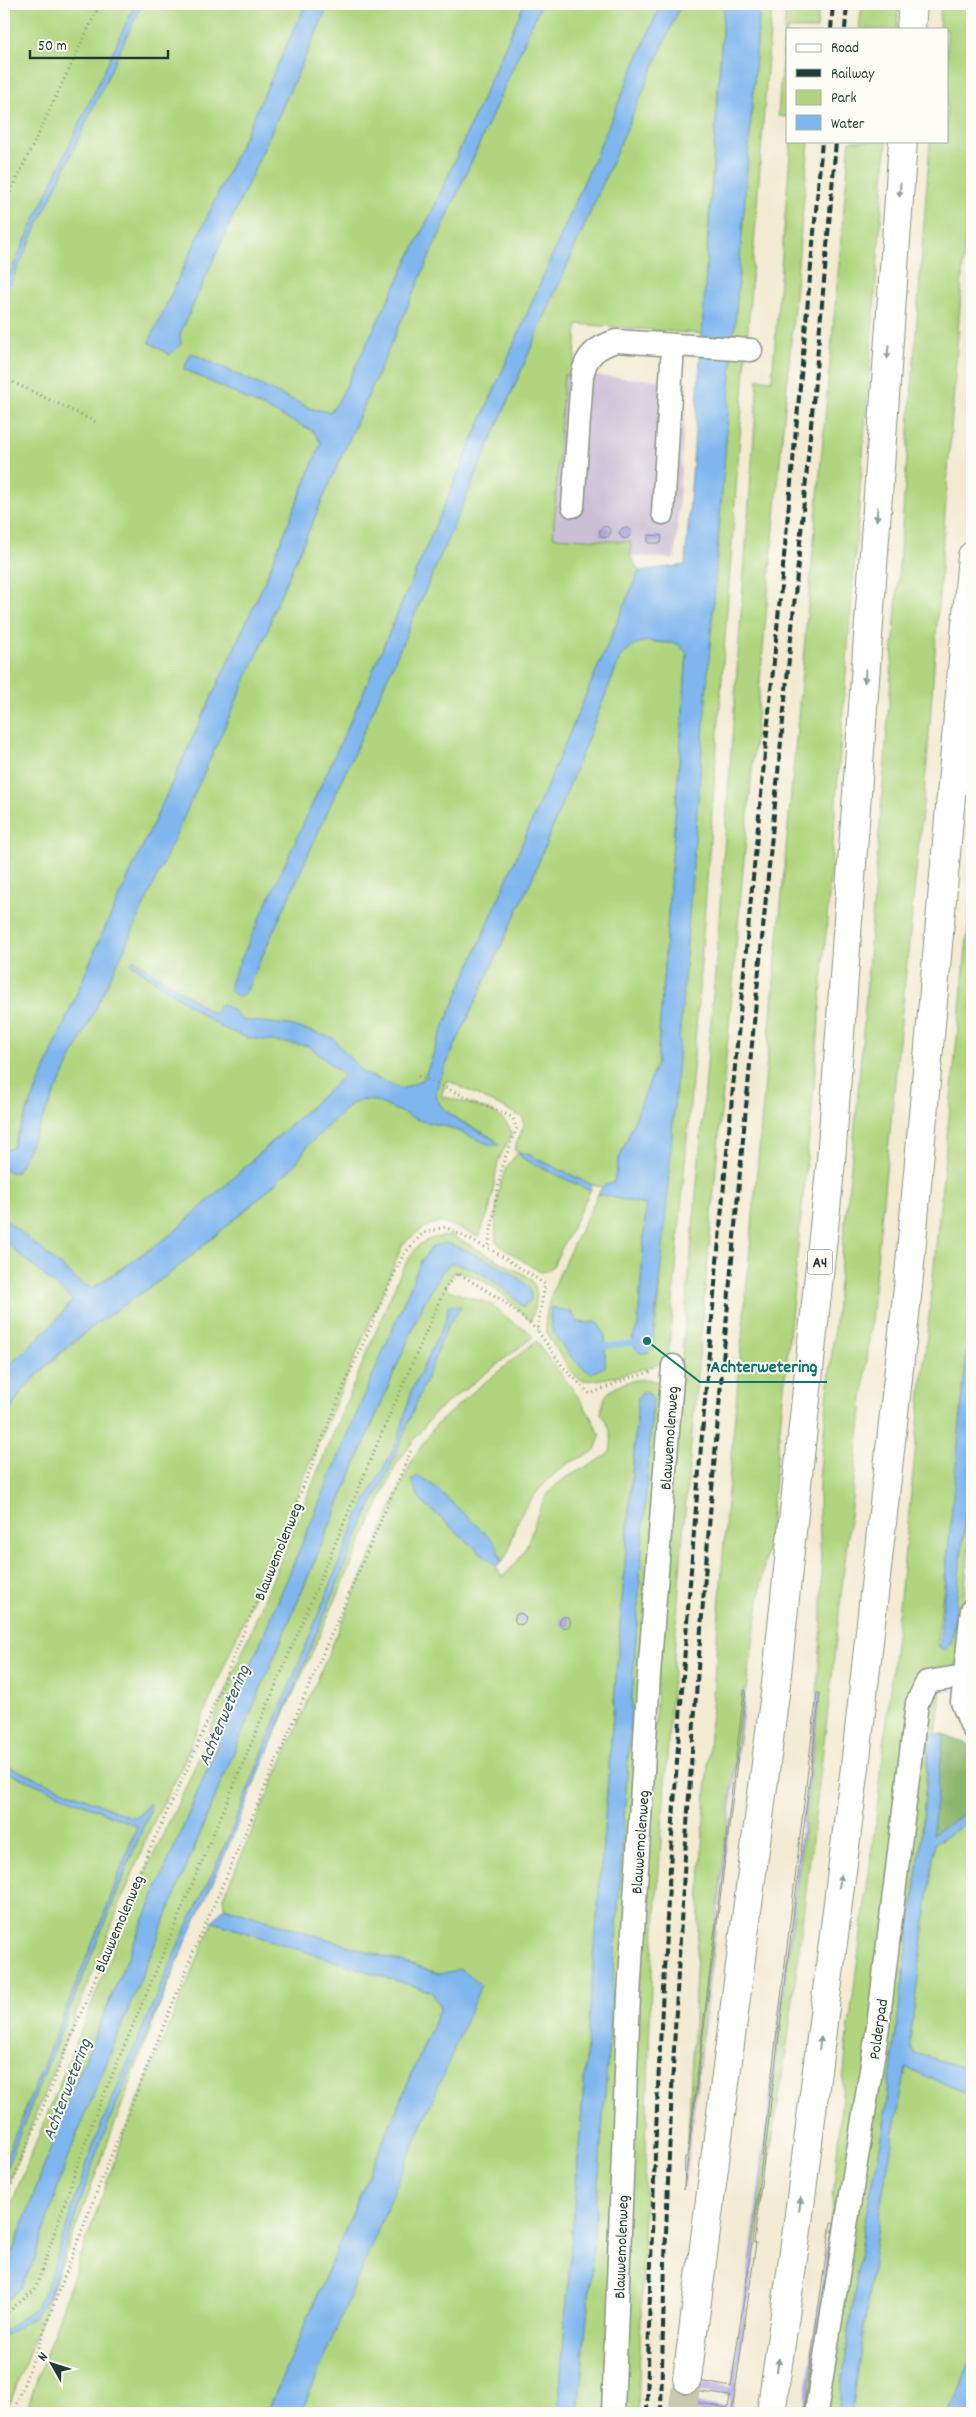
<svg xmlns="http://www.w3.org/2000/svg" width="976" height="2417" viewBox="0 0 976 2417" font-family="Dekko,sans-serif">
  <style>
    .industrial { fill: #cbbfd5 }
    .green { fill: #b0d57e; stroke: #688959; fill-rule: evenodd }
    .forest { fill: #8cb66d; stroke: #567a50 }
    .water { fill: #7fb6ee; stroke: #4f7a91 }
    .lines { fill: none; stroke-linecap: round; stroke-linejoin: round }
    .stream { stroke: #7fb6ee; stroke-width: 5.5 }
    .building { fill: #aca3df; fill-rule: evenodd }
    .highway-tunnel { stroke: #c8c7b2; stroke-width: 28; stroke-dasharray: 28 14; stroke-linecap: butt }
    .minor-casing { stroke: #889483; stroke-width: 25 }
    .highway-casing { stroke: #889483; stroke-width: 30 }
    .path { stroke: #889483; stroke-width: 3; stroke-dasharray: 1 4; stroke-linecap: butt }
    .minor { stroke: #fff; stroke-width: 22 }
    .highway { stroke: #fff; stroke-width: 28 }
    .rail { stroke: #1f3d34; stroke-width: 4; stroke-dasharray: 8 4; stroke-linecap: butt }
    .oneway { fill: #8f9e9a }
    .labels { text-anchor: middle; stroke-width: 4; stroke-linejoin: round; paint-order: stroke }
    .shield { fill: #fdfcf7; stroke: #62766e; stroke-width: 1 }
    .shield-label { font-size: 15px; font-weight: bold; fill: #1f3d34 }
    .street-label { font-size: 16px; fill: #1f3d34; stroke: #fdfcf7 }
    .water-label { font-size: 18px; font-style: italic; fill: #3c616c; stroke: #fdfcf7 }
    .leader { fill: none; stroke: #0f766e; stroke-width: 2 }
    .callout-dot { fill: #0f766e; stroke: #fdfcf7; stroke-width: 2 }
    .callout-label { font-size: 18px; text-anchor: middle; font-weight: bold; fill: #0f766e; stroke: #fdfcf7; stroke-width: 4; stroke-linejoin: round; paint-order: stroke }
  </style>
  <rect width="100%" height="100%" fill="#fdfcf7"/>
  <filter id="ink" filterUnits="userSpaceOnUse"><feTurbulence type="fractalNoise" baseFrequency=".02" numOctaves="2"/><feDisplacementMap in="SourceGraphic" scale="10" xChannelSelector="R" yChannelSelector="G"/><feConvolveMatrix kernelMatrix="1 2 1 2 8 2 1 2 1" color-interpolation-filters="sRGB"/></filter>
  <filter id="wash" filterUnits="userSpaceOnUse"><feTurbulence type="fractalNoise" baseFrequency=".0096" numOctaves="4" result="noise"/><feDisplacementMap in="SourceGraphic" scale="20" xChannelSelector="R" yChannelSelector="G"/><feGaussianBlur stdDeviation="1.12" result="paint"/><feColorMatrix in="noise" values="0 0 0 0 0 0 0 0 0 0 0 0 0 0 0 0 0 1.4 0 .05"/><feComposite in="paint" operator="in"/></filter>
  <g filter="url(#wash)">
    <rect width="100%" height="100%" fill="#f2ead2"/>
    <path class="industrial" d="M564,374L687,382L675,559L630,556L631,543L553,537Z"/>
    <path class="green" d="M4,4H306L149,342L170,355L181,344L180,334L329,4H524L436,203L338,402L330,412L312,409L191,353L184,369L313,431L321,443L262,588L98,943L12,1148L4,1151Z
      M541,4H661L361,698L229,990L246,992L368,722L681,4H724L707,245L703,334L577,324L574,375H564L553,537L631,542L630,556L639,571L441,1033L424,1079L402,1089L372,1076L325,1093L172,1234L71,1302L53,1324L4,1370V1169L11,1172L268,631L272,614Z
      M760,4H772L693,1069L669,1348C668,1357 666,1361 657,1365C641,1369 597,1383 583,1380C573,1377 567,1366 562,1358C556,1349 548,1339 546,1328C541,1299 585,1223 598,1194L646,1205L638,1327L632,1339L656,1328ZM551,1307L571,1312L579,1323L598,1322L605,1337V1367L553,1333L550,1319Z
      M786,4H819L817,29H787V117L778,116Z
      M862,4H899L897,29H859Z
      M941,4H972V139L927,763L862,1410L830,1693L788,2039L756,2243H754L820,1694L817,1693C818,1669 821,1645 822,1621C823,1574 818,1526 819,1479L857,1106L885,759L930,141H947V29H939Z
      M791,141H809L682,1544L651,1984L638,2413H620L631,2104L666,1544L716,961L758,379L772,380Z
      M850,141H887L814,1088L770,1526L746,1690H744L687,2160L702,1847L726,1514Z
      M642,641L680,644L687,654L657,1063L618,1162L614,1182L602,1187L592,1185L527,1154L519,1152L590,1191L553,1266L548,1271L540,1272L500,1246L496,1240C495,1218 496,1189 506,1169C509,1163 514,1158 518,1152L514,1150L524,1125L522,1117L447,1080L441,1096C464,1103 504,1108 512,1133L498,1161L490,1208L479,1237C440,1220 437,1215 403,1244L178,1775L152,1825L4,2194V2173L150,1810L145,1808L137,1818L130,1817L4,1765V1422L21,1392L51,1362L92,1327L172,1272L255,1202L295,1165L308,1145L351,1104L362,1100L376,1101L418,1120L448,1127L491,1145H500C487,1128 435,1118 436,1092C437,1087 439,1081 441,1076L531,881L620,658L631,646Z
      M972,890V1294L952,1518L937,1642L939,1647L946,1651L950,1647L954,1630L957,1586L972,1477V1514L959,1647L956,1667L943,1673L936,1734L930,1736L929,1741L921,1844L882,2138L863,2229L838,2413H807L834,2222L831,2221L846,2050L877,1810L907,1532Z
      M453,1236L527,1276C542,1289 536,1303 531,1321C510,1302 483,1271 453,1273L446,1287L448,1290L490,1304L515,1324L526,1329L533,1337L434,1413L397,1463L218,1862L150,2030L7,2411L4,2410V2303L20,2288L34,2261L66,2162L213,1802L423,1305L441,1273L451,1263C478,1266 503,1287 523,1307L531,1293L433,1246L421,1261L70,2095L4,2276V2222L141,1881L188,1782L399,1276C416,1247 417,1237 453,1236Z
      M536,1341C558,1372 586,1401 600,1436L595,1451C587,1455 579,1458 571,1462C551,1473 525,1503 517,1523C510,1538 514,1546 502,1562L500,1553L421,1501L496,1566L502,1577C511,1569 518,1562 524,1551C535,1530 536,1504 555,1486C572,1471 593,1467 610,1452C613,1436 611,1427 601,1414C602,1406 603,1397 609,1392C624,1380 646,1375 662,1384L606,2413H578C611,2076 627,1737 653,1399L648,1392L638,1398L558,2413H301L325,2353L461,1969L440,1974L224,1907L223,1898L413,1458L435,1426L468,1396Z
      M4,1771L137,1826L105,1912L4,2163Z
      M972,1820V2070L915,2053L911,2048L910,2040L935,1843Z
      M213,1922L432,1992L440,2008L267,2413H25L125,2131Z
      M906,2068L972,2095V2355L960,2389L946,2413H852L881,2203Z"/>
    <path class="forest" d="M944,1734L972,1746V1809L932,1835Z"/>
    <path class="water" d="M135,4H142L4,297V286Z
      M306,4H329L180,334L181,344L170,355L149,342Z
      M524,4H541L272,614L268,631L123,952L17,1172H11L4,1169V1151L12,1148L98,943L262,588L321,443L313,431L184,369L191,353L312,409L330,412L338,402L436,203Z
      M661,4H681L368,722L246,992L239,997L229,990L231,981L361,698Z
      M724,4H760L664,1238L652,1349L648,1353H640C630,1343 632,1338 638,1326L646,1205L598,1194L602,1187L614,1182L618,1162L657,1063L687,654L679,644C651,642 640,635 620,658L531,881L441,1076C440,1081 437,1087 436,1092C435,1117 486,1130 500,1145H491L448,1127L418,1120L376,1101L362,1100L351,1104L308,1145L295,1165L255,1202L172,1272L92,1327L51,1361L21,1392L4,1422V1370L53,1324L73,1301L4,1241V1218L83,1285L94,1288L172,1234L344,1076L309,1046L248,1038L220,1027L131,964L133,959L214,1014L221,1004L233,1010L241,1020L290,1025L333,1038L363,1073L402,1089L424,1079L441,1033L639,571L685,565C700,378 711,191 724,4Z
      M518,1152L527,1154L592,1185L590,1191L522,1158Z
      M446,1243C464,1248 525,1274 531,1292C531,1293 531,1299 531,1300L523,1307C504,1288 479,1266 451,1263L441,1273L423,1304L213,1802L66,2162L34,2261L20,2288L4,2303V2276L70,2095L421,1261L433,1246Z
      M972,1293V1457L952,1640L945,1651L939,1647Z
      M448,1306H462L448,1325L388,1473L364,1520L221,1864L176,1964L99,2146L49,2296L35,2315L4,2337V2331L36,2307L47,2286L94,2142L180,1941L223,1851L358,1516L398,1440L412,1389L446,1320Z
      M551,1307L571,1312L579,1323L598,1322L605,1337V1367L591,1373C580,1368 557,1343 553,1331C550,1323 550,1316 551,1307Z
      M643,1392H648L653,1399C627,1737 611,2076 578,2413H558L638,1398Z
      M419,1476L434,1486L496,1543L502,1562L496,1566L421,1501L411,1480Z
      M944,1734L932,1835L972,1809V1820L935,1843L910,2040L911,2048L915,2053L972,2070V2095L906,2068L881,2203L852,2413H838L863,2229L882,2138L921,1844L930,1736Z
      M4,1765L130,1817C142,1818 143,1811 149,1802L150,1810L4,2173V2163L105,1912L137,1826L4,1771Z
      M224,1907L440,1974L461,1969L481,1985L301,2413H267L440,2008L432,1992L213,1922Z
      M972,2355V2413H946L960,2389Z"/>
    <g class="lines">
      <path class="stream" d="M599,1347L639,1342"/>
    </g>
    <g id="blocks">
      <path class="building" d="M599.5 532a5.5 5.5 0 1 1 11 0a5.5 5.5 0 1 1-11 0Z
        M619.5 533a5.5 5.5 0 1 1 11 0a5.5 5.5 0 1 1-11 0Z
        M648,535L662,536L661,543H648Z
        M514.5 1619a5.5 5.5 0 1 1 11 0a5.5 5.5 0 1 1-11 0Z
        M559.5 1622a5.5 5.5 0 1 1 11 0a5.5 5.5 0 1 1-11 0Z
        M744,1690H746L684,2190L685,2157H687Z
        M817,1693H820L754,2243H756L732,2413H676L677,2377L731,2387L752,2243ZM679,2389L730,2396L728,2408L678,2399Z
        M831,2222H834L807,2413H803Z"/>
    </g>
  </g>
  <g filter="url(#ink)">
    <use href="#blocks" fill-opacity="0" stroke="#889483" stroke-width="1"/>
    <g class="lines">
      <path class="highway-tunnel" d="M682,2413L687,2379"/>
      <g class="minor-casing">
        <path id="minor" d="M573,506L582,376C586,355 597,347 616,341L751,350
          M663,513L673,345
          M972,1610L962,1702L972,1727
          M613,2413L629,1995L649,1675L673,1366
          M816,2413L878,2026L917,1703L927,1682L964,1676"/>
      </g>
      <g class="highway-casing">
        <path id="highway" d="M911,29L913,4
          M687,2379L775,1693L831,1161L903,141
          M771,2413L797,2230L855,1767L908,1287L972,556"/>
      </g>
      <path class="path" d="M4,206L100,4
        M4,378L98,423
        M418,1076L512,1117L517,1128L502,1165L488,1248
        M4,2203L133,1885L194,1754L347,1379L403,1255L423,1233L445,1227L495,1252L545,1284L537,1330L563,1367L590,1394L629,1378L654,1371
        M4,2315L35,2290L92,2123L372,1456L445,1288L458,1273L503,1301L537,1330
        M13,2413L93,2201L193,1953L411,1451"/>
      <use href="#minor" class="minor"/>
      <use href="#highway" class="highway"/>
      <path class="rail" d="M831,29L833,4
        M845,29L847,4
        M647,2413C662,1653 757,898 822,141
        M661,2413C676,1653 773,898 836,141"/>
    </g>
    <defs><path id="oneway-solid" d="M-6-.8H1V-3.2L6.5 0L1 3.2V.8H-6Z" transform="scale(1.25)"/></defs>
    <g class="oneway">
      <use href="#oneway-solid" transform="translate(900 190) rotate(94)"/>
      <use href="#oneway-solid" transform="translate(888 352) rotate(94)"/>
      <use href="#oneway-solid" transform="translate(877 514) rotate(94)"/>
      <use href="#oneway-solid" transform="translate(865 676) rotate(94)"/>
      <use href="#oneway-solid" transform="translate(840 1881) rotate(-83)"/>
      <use href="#oneway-solid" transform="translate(820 2043) rotate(-83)"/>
      <use href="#oneway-solid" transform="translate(800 2204) rotate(-83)"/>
      <use href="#oneway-solid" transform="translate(778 2365) rotate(-82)"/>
    </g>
  </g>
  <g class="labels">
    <rect class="shield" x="807.5" y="1249.5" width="25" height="25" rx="4"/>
    <g class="shield-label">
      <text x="820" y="1267">A4</text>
    </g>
    <g class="street-label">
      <text transform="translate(668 1438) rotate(-86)" y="6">Blauwemolenweg</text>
      <text transform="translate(277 1551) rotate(-68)" y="6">Blauwemolenweg</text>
      <text transform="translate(639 1842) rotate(-86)" y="6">Blauwemolenweg</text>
      <text transform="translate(118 1923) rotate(-67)" y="6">Blauwemolenweg</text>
      <text transform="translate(877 2029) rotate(-82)" y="6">Polderpad</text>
      <text transform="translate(620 2247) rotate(-88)" y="6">Blauwemolenweg</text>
    </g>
    <g class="water-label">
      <text transform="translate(223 1715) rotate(-67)" y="6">Achterwetering</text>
      <text transform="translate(66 2089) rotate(-69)" y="6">Achterwetering</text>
    </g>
  </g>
  <path class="leader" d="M647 1341L700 1382H827"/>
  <circle class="callout-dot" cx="647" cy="1341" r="5"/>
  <g class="callout-label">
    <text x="764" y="1372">Achterwetering</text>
  </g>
  <rect width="976" height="2417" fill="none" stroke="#fdfcf7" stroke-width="20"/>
  <rect x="786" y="28" width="162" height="115" fill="#fdfcf7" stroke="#a4b0a9"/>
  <rect x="796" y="44" width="25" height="8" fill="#ffffff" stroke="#a4b0a9"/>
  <text x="831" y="52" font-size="15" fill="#1f3d34">Road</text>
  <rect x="796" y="69" width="25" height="8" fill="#1f3d34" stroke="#a4b0a9"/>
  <text x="831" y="78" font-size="15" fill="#1f3d34">Railway</text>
  <rect x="796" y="90" width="25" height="15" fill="#b0d57e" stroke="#a4b0a9"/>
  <text x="831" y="102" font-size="15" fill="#1f3d34">Park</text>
  <rect x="796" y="115" width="25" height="15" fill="#7fb6ee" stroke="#a4b0a9"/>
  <text x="831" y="128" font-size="15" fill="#1f3d34">Water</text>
  <g transform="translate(52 2364) rotate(309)" stroke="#fdfcf7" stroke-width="4" paint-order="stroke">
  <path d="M0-4L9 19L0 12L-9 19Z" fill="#1f3d34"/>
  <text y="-8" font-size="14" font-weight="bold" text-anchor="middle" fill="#1f3d34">N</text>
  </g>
  <path d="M30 50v8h138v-8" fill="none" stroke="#1f3d34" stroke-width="2.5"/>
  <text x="38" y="50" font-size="15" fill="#1f3d34" stroke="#fdfcf7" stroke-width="4" paint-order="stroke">50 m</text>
</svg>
